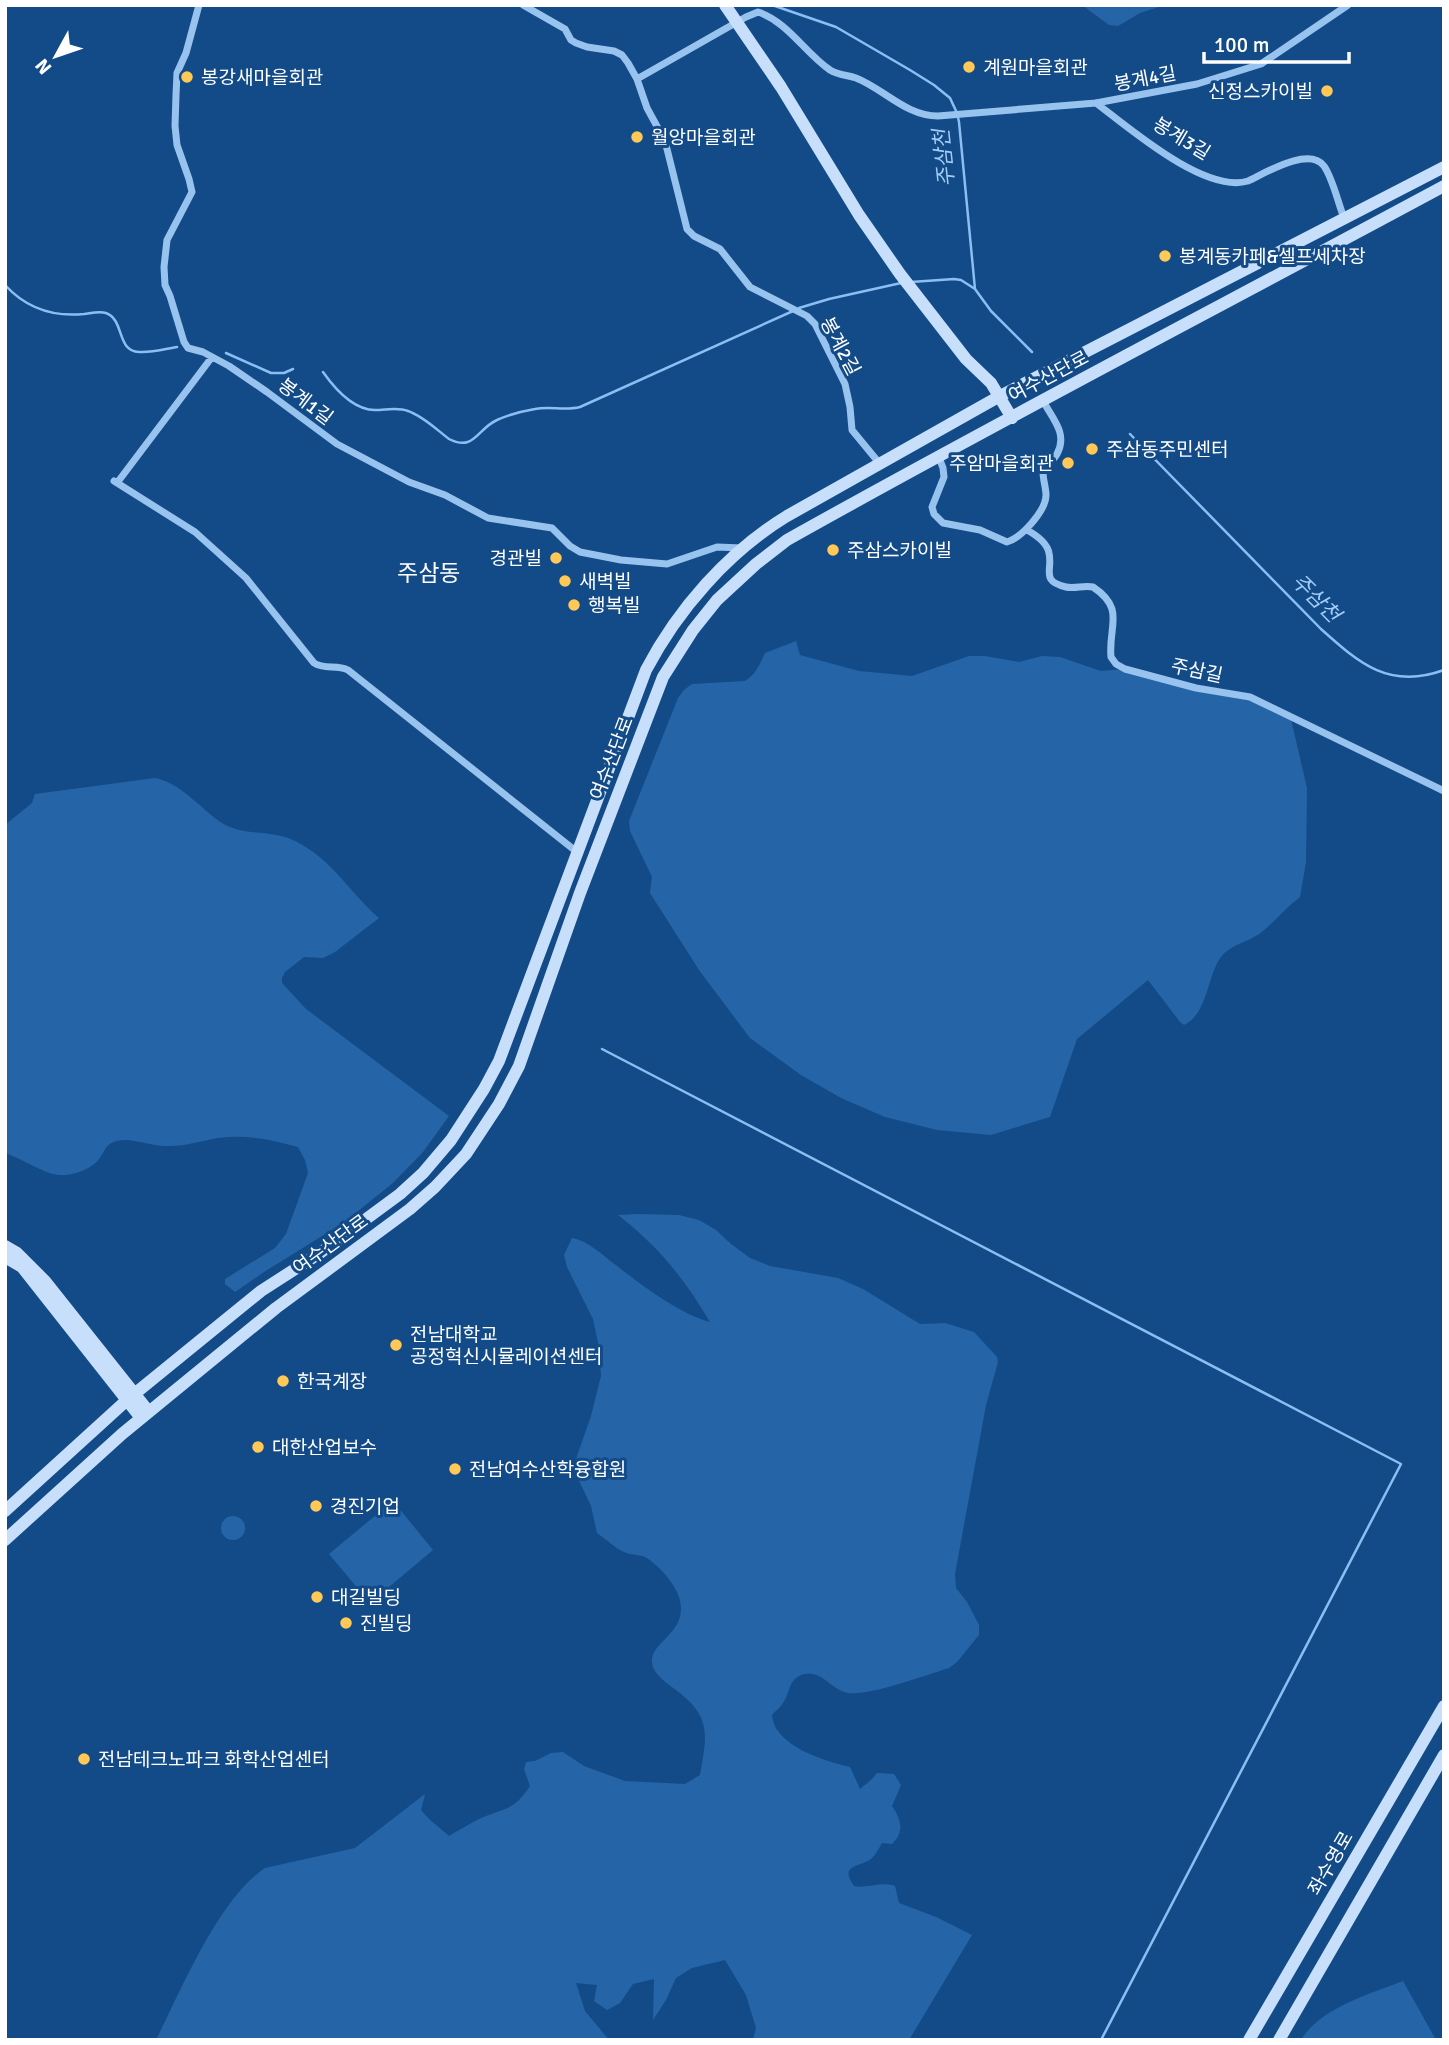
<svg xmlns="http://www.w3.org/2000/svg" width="1449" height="2045" viewBox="0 0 1449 2045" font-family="Signika,'Noto Sans KR',sans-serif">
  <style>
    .green { fill: #2565a7 }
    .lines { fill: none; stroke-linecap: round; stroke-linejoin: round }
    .stream { stroke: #8bbff3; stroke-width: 2.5 }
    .street { stroke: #99c3ef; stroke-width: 7 }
    .secondary { stroke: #c7dffb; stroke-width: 12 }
    .poi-dot { fill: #ffc857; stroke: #134b88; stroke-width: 2.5 }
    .labels { text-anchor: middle; stroke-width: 6; stroke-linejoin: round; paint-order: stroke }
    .poi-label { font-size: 19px; fill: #fff; stroke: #134b88; text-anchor: start }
    .street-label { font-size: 19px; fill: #fff; stroke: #134b88 }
    .water-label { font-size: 21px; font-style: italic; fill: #a4cdf7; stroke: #134b88 }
    .quarter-label { font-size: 23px; fill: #fff; stroke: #134b88 }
  </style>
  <rect width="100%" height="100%" fill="#134b88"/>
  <path class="green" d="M1082,5H1165L1140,13L1118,26L1109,25Z
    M796,641L800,655L859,671L912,676L969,656H985L1019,662L1042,656L1060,657L1101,671L1125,669L1250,697L1290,715L1307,788L1306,862L1300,897C1285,908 1274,923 1259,934C1246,943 1228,945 1219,960C1207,979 1207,1014 1184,1025L1180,1022L1148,980L1077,1039L1050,1117L991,1135L937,1130L885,1117L841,1098L801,1075L750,1038L699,970L650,893L652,877L630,831L629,821L678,698L684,690L692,684L745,681C756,674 760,664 765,653Z
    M155,778C183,784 199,808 222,823C244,837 272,829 295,841C331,858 350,893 379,918L335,952L323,958L304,957L285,972L282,978V983L306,1009L449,1116L423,1152L393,1183L343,1223L264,1272L235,1292L225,1284V1279L275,1248L286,1234L308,1173L305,1160L298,1147C272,1140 246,1134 218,1138C200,1141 184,1147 165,1146C149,1146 132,1137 117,1141C105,1144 106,1150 99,1159C92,1169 72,1176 60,1175C46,1175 21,1158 5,1153V825L32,803L35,794Z
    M637,1214L679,1215L699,1220L716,1230L731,1244L750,1258L770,1266L838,1278L863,1289L920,1324L945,1323L974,1332L997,1357L998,1362L986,1405L955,1574L956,1588L967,1602L979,1625V1635L957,1662L949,1668C926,1675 870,1696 848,1693C830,1690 820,1666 799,1676C788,1682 790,1694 783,1703C780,1708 775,1711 772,1715C774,1746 825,1761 850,1767L860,1789L871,1780L877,1773L894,1774L901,1785L892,1806C901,1819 905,1832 892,1844L882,1843C879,1848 876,1854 872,1858C861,1868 838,1863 854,1886C868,1889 881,1881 895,1886L899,1903L936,1917L972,1935L909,2040H753L756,2028L746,1995L725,1960L692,1968L676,1978L666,2000L653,2020L654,1979L633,1984L620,2003L607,2010L594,2001L597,1985L576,1983L585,2011L609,2040H156C181,1990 219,1898 265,1868L355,1848L425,1794L421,1810L429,1819L449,1836C459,1830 469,1824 479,1819C505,1807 513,1812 530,1786L524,1769L526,1762L535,1761L551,1753L563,1752L584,1766L625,1781L685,1784L700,1775C707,1735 712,1717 676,1690C668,1684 657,1677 653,1667C644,1642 691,1635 679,1597C675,1584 658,1564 645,1557C638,1554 630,1555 624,1552C615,1548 606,1539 597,1533L591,1506L574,1470L577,1456L591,1416L601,1376L599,1347L593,1319L567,1267L564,1255L572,1238C588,1241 600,1253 613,1263C639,1283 679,1314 710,1322C684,1278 658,1246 618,1215Z
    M393,1501L433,1550L370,1603L329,1554Z
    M221 1528a12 12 0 1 1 24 0a12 12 0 1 1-24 0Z
    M1403,1981L1436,2040H1301C1320,2008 1370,1994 1403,1981Z"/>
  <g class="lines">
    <path class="stream" d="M772,5L836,27L910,70L934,85L950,98L957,113L959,122L975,289L991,311L1032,352
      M911,282L954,279L961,280L975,289
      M5,285C26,308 54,317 84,314C92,313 99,311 106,313C125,320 116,351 139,352C151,353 165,349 177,347
      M799,308L829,299L901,283
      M226,353L271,373H284L293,369
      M323,372C335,389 353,410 375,410C386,410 398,407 408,411C423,416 437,430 449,439C474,452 477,429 497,420C508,415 523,411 535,409C550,406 565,411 580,407L793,311
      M1130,434L1321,629C1359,663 1389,690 1444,670
      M602,1049L1401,1464L1101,2040"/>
    <path class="street" d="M199,5L186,53L177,73L176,95L175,126L177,145L189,179L192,192L167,240L164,267L165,285L170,296L184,342L188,348L203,352L229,366L267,392L337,444L409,482L445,495L488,518L552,528L570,546L580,552L621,560L667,564L717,547L742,548
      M523,5L565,29L571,40L576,43L587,47L614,51L622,55L628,63L637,79L647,108L665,141L687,229L694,236L720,249L750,287L807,316L815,324L845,384L850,407L852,430L880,464
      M637,79L746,17L758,12C788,22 805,53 830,70C838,75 847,75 856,78C884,89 906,116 938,116L1096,103L1197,84L1261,64L1348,5
      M1096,103C1129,128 1205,194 1248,181C1265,173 1309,146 1324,166C1333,179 1338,203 1344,218
      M938,455L943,468L944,477L932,507L934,514L943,523L980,530L1007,542C1021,538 1046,511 1046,495C1046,488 1043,480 1043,472C1046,465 1053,461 1057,454C1068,434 1053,419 1043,401
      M114,481L195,532L246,578L314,663C324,670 337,664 348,670L577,852
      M117,483L212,357
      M1027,530C1036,535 1047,542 1049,553C1053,570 1040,581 1066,587C1075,589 1084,585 1093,587C1126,609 1108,626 1111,657L1116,664L1125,669L1196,688L1250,697L1444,791"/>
    <path class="secondary" d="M725,5L781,87L859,215L900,274L966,359L991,383L1012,418
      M5,1246L17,1253L45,1281L149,1412
      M5,1257L22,1267L141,1418
      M5,1511L127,1400L261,1291L320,1253L400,1194L423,1173L451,1140L484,1089L499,1061L646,670C678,609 728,552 787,516L1000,396L1444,167
      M5,1540L122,1434L276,1308L410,1209L435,1187L466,1154L499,1104L519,1066L580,893L663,677L693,630L717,600L756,564L787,540C1004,418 1225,304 1444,186
      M1249,2040L1444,1706
      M1279,2040L1444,1755"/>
  </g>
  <g class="poi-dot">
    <circle cx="969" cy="67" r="7"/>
    <circle cx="187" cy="77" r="7"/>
    <circle cx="1327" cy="91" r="7"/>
    <circle cx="637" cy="137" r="7"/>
    <circle cx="1165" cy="256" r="7"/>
    <circle cx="1092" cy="449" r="7"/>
    <circle cx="1068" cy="463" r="7"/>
    <circle cx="833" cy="550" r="7"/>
    <circle cx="556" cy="558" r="7"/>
    <circle cx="565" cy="581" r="7"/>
    <circle cx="574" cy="605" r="7"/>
    <circle cx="396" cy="1345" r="7"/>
    <circle cx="283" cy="1381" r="7"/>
    <circle cx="258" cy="1447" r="7"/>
    <circle cx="455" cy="1469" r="7"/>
    <circle cx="316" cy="1506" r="7"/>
    <circle cx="317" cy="1597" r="7"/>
    <circle cx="346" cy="1623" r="7"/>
    <circle cx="84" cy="1759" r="7"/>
  </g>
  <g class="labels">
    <g class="poi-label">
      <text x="983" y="74">계원마을회관</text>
      <text x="201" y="84">봉강새마을회관</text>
      <text x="1313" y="98" text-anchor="end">신정스카이빌</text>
      <text x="651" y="144">월앙마을회관</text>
      <text x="1179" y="263">봉계동카페&amp;셀프세차장</text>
      <text x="1106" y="456">주삼동주민센터</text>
      <text x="1054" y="470" text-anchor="end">주암마을회관</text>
      <text x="847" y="557">주삼스카이빌</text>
      <text x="542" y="565" text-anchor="end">경관빌</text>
      <text x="579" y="588">새벽빌</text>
      <text x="588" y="612">행복빌</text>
      <text x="410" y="1341">전남대학교<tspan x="410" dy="22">공정혁신시뮬레이션센터</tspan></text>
      <text x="297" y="1388">한국계장</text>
      <text x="272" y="1454">대한산업보수</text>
      <text x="469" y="1476">전남여수산학융합원</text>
      <text x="330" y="1513">경진기업</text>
      <text x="331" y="1604">대길빌딩</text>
      <text x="360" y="1630">진빌딩</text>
      <text x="98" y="1766">전남테크노파크 화학산업센터</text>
    </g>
    <g class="street-label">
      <text transform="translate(1145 78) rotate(-11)" y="7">봉계4길</text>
      <text transform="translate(1182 138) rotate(31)" y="7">봉계3길</text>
      <text transform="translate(841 346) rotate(62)" y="7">봉계2길</text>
      <text transform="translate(1048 376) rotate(-28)" y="7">여수산단로</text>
      <text transform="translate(306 401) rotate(37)" y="7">봉계1길</text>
      <text transform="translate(1197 670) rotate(12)" y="7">주삼길</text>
      <text transform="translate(611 758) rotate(-69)" y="7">여수산단로</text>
      <text transform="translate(330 1244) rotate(-36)" y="7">여수산단로</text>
      <text transform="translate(1330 1863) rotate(-60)" y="7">좌수영로</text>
    </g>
    <g class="water-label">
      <text transform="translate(944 158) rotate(-96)" y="7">주삼천</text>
      <text transform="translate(1316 598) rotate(45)" y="7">주삼천</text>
    </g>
    <g class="quarter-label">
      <text x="429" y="581">주삼동</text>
    </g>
  </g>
  <rect width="1449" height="2045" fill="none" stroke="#ffffff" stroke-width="14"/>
  <g transform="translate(56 56) rotate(230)" stroke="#134b88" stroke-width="5" paint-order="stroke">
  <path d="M0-5L12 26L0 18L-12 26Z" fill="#ffffff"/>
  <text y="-10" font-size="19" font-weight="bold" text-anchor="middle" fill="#ffffff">N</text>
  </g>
  <path d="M1204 52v10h145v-10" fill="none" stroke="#ffffff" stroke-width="3.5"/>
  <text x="1214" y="52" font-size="21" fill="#ffffff" stroke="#134b88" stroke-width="5" paint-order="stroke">100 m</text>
</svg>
